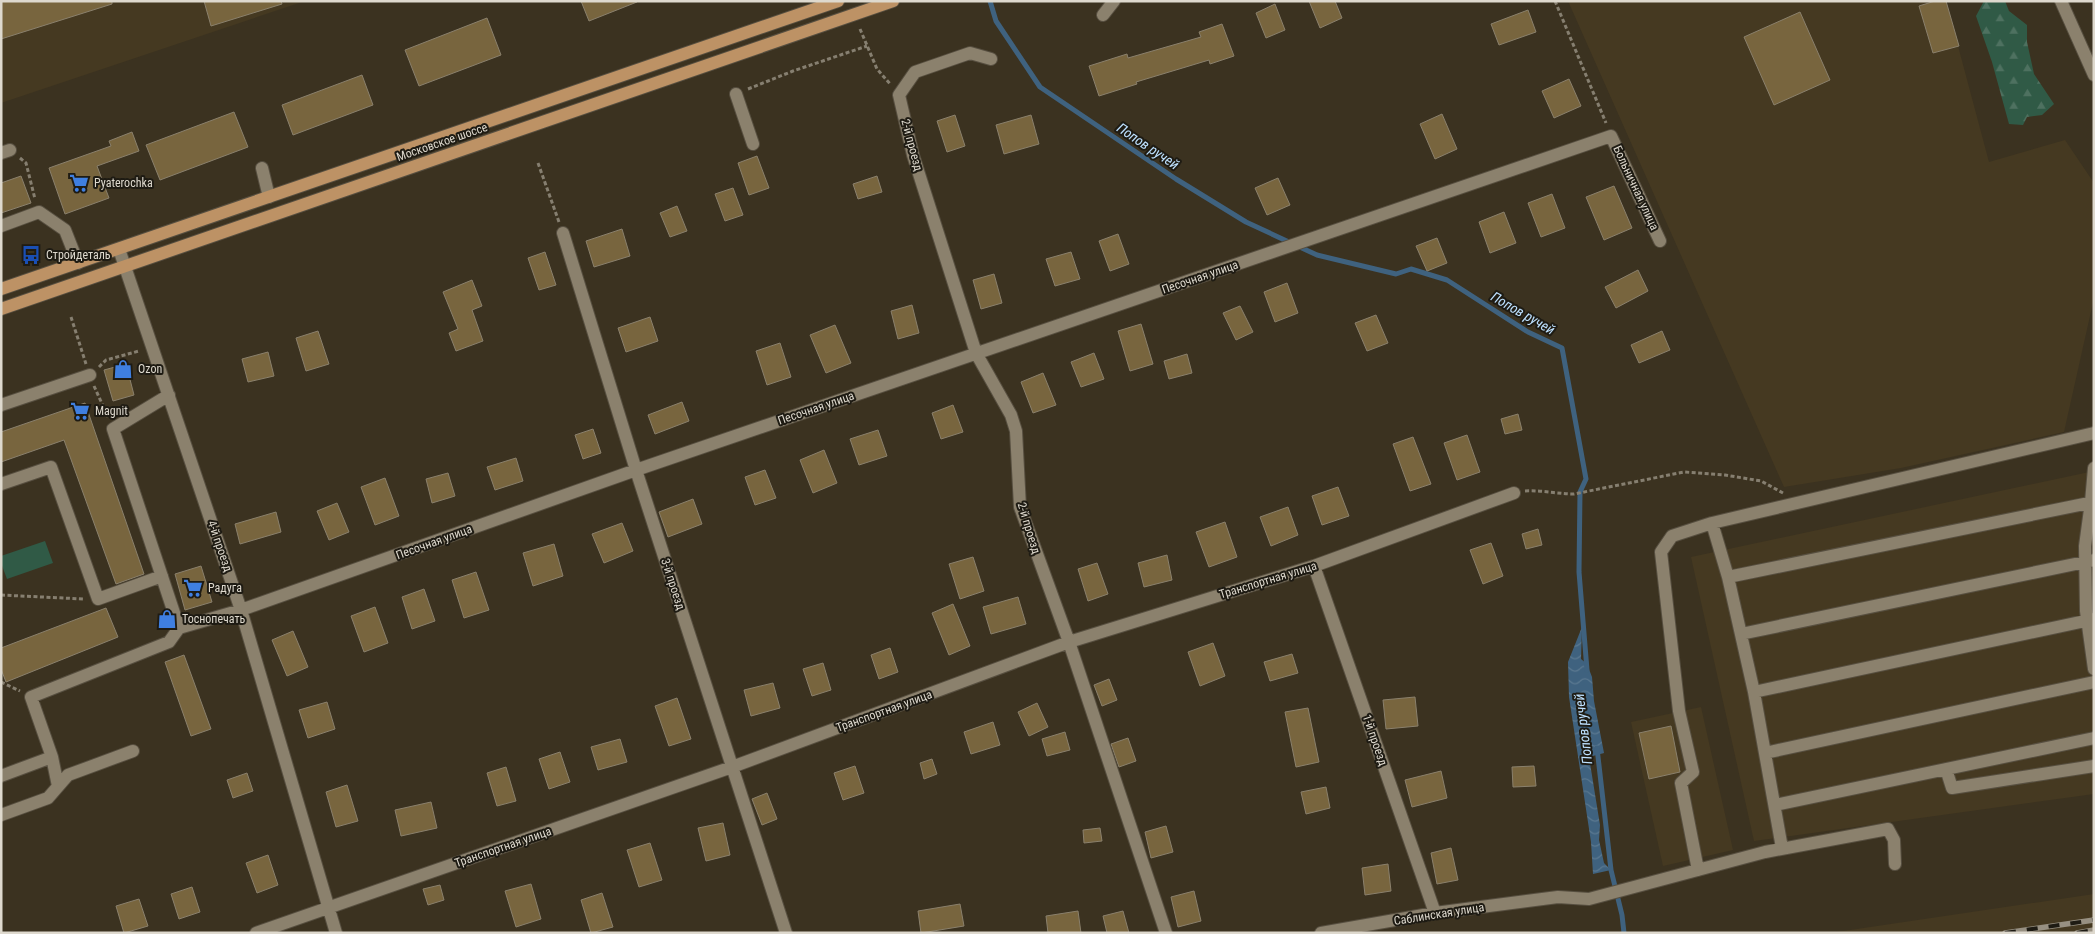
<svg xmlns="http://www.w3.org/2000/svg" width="2095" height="934" viewBox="0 0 2095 934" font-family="'Roboto Condensed',sans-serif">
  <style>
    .built { fill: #453921 }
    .forest { fill: url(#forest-firs) }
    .pitch { fill: #305a46 }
    .water { fill: url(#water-waves) }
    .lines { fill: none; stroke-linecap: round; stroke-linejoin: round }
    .stream { stroke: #3f627f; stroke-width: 5 }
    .building { fill: #78653e; stroke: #8a806c }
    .minor-casing { stroke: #574f40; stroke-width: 14 }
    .major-casing { stroke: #574f40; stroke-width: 14 }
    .path { stroke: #867f70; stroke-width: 3; stroke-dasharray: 4 2.5; stroke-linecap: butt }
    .minor { stroke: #8b816d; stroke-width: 12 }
    .major { stroke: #bd9265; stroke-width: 12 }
    .rail-casing { stroke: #979082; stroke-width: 5.5 }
    .rail { stroke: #1e1b13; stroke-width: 4; stroke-dasharray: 11; stroke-linecap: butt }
    .labels { text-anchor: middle; stroke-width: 4; stroke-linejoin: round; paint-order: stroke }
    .street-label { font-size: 12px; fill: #ded9ce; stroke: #1e1b13 }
    .poi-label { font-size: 12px; fill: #ded9ce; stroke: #1e1b13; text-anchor: start }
    .water-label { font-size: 14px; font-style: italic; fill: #bee1ff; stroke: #1e1b13 }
  </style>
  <defs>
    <pattern id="forest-firs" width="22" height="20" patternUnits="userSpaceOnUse" patternTransform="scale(1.25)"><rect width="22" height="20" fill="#305a46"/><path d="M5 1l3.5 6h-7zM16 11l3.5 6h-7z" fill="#4e7160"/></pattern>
    <pattern id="water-waves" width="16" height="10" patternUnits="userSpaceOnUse" patternTransform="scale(1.25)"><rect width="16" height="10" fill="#3f627f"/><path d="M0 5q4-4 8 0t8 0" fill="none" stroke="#5a7890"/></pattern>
  </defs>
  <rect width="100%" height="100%" fill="#3b3220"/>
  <path class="built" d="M1,1H305L1,103Z
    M1568,1H1946L1989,162L2065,140L2094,183V298L2064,432L1901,468L1784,487Z
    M2094,471V794L1754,841L1691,557Z
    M1701,707L1733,850L1663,866L1631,722Z
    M2094,894V933H1830Z"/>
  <path class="forest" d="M1984,1H2005L2009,11L2027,25V42L2034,74L2054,104L2042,115L2027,117L2023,125L2009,124L1992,62L1976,16Z"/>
  <path class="pitch" d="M45,541L53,563L7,579L1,563V556Z"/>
  <path class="water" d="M1582,627L1581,659L1587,664L1592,677L1594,701L1604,753L1589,757L1600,825L1599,840L1604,863L1611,870L1593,874L1591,842L1569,697L1568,662Z"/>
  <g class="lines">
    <path class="stream" d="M990,1L996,21L1040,87L1176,179L1246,222L1317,255L1396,274L1411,269L1447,280L1528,332L1562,348L1586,479L1580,492L1579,572L1587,670
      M1597,748L1611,870L1622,915L1624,933"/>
  </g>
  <path class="building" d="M1,1H112V4L1,39Z
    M204,1H281L282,4L211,26Z
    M581,1H637V2L589,21Z
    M1309,1H1335L1342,18L1320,28Z
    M1935,1H1946L1959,46L1933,53L1919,6Z
    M1275,4L1285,30L1266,38L1256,13Z
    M1528,10L1536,32L1499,45L1491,24Z
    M1800,12L1830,80L1774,105L1744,37Z
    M487,18L501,55L419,86L405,50Z
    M1222,24L1234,56L1210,64L1209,60L1136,82L1137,84L1099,96L1089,66L1127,54L1128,58L1201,37L1199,32Z
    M362,75L373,105L293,135L282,105Z
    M1569,79L1581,106L1554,118L1542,91Z
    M234,112L248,147L160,180L146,145Z
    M1442,114L1457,149L1435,159L1420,124Z
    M955,115L965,146L947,152L937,121Z
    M1031,115L1039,144L1004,154L996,125Z
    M132,132L139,151L97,166L109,198L65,214L49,168L111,146L109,141Z
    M757,156L769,188L749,195L738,163Z
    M21,176L31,203L1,213V183Z
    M877,176L882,192L858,199L853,184Z
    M1278,178L1290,205L1267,215L1255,188Z
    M1614,186L1632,228L1604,240L1586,197Z
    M733,188L743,215L725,221L715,194Z
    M1552,194L1565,228L1541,237L1528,203Z
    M677,206L687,231L670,237L660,213Z
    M1504,212L1516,243L1490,253L1479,222Z
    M622,229L630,256L594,267L586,241Z
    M1118,234L1129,264L1110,271L1099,241Z
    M1437,238L1447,263L1427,271L1416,246Z
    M545,252L556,285L539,290L528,258Z
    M1071,252L1080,279L1055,286L1046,259Z
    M1638,270L1648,291L1616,308L1605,287Z
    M994,274L1002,303L981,309L973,280Z
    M472,280L482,306L472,310L483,341L456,351L449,333L458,329L443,292Z
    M1287,283L1298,313L1275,322L1264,292Z
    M912,305L919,333L898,339L891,311Z
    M1240,306L1253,332L1236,340L1223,313Z
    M1376,315L1388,343L1367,351L1355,323Z
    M650,317L658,341L626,352L618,328Z
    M1141,324L1153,364L1130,371L1118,331Z
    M835,325L851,363L826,373L810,335Z
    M318,331L329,364L306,371L296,338Z
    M1662,331L1670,350L1639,363L1631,345Z
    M780,343L791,377L767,385L756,351Z
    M268,352L274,376L248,382L242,359Z
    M1094,353L1104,379L1081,387L1071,362Z
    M1187,354L1192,373L1169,379L1164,361Z
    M126,364L134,395L113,401L104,370Z
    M1043,373L1056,405L1033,413L1021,382Z
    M682,402L689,421L655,434L648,415Z
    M85,403L144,574L116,584L64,440L1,462V432Z
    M953,405L963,432L941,439L932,413Z
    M1518,414L1522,430L1505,434L1501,419Z
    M593,429L601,453L583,459L575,435Z
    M878,430L887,456L859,465L850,439Z
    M1467,435L1480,472L1457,480L1444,443Z
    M1413,437L1431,484L1410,491L1393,444Z
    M824,450L837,483L813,493L800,460Z
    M516,458L523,481L495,490L487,467Z
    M765,470L776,498L755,505L745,477Z
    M448,473L455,496L432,503L426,479Z
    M385,478L399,516L375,525L361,487Z
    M1338,487L1349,516L1322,525L1312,496Z
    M693,499L702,524L668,537L659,512Z
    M337,503L349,532L329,540L317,511Z
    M1288,507L1298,535L1271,546L1260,517Z
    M276,512L281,532L240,544L235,524Z
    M1225,522L1237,557L1209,567L1196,532Z
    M622,523L633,551L604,563L592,534Z
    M1538,529L1542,545L1526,549L1522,534Z
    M1491,543L1503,576L1483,584L1470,550Z
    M554,544L563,576L533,586L523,553Z
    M1167,555L1172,580L1144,587L1138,563Z
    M973,557L984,591L960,599L949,564Z
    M1097,563L1108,594L1088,601L1078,569Z
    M201,566L212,602L185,610L175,574Z
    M476,572L489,610L464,618L452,580Z
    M424,589L435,621L412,629L402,597Z
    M1018,597L1026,624L991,634L983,607Z
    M953,604L970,646L949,655L932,613Z
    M375,607L388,643L364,652L351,616Z
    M106,608L118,637L6,682L1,669V648Z
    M293,631L308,667L287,676L272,640Z
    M1213,643L1225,676L1200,686L1188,652Z
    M890,648L898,672L879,679L871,655Z
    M1292,654L1298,673L1270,681L1264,662Z
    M184,655L211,729L191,736L165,662Z
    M823,663L831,690L812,696L803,669Z
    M1109,679L1117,700L1102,706L1094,685Z
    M773,683L780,708L751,716L744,690Z
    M1415,697L1418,726L1386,729L1383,700Z
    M677,698L691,739L669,746L655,706Z
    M327,702L335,729L308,738L299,710Z
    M1037,703L1048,727L1029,736L1018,712Z
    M1308,708L1319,762L1296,767L1285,712Z
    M993,722L1000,745L971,754L964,732Z
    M1671,726L1680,772L1649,779L1639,733Z
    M1065,732L1070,750L1047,756L1042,739Z
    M1128,738L1136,761L1119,767L1111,744Z
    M620,739L627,762L598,770L591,747Z
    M560,752L570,782L549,789L539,759Z
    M932,759L937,774L924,779L920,763Z
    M855,766L864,793L843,800L834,773Z
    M1534,766L1536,786L1513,787L1512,767Z
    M506,767L516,801L497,806L487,773Z
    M1441,771L1447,798L1412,807L1405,780Z
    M247,773L253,791L233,798L227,780Z
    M347,785L358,821L336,827L326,792Z
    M1326,787L1330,808L1306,814L1301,792Z
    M767,793L777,819L762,825L752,799Z
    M431,802L437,828L401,836L395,810Z
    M723,823L730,855L706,861L698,828Z
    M1166,826L1173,852L1151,858L1145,832Z
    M1100,828L1102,841L1084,843L1083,830Z
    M650,843L662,880L639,887L627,850Z
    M1451,848L1458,880L1437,884L1431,853Z
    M268,855L278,885L257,893L246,863Z
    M1388,864L1391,891L1365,895L1362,868Z
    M531,884L541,919L516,927L505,891Z
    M440,885L444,900L428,905L423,889Z
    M192,887L200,912L179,919L171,894Z
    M1194,891L1201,921L1178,927L1171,897Z
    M602,893L613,927L591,933L581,900Z
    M139,899L148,926L124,933L116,906Z
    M960,904L964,926L921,933L918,911Z
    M1078,911L1081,933H1048L1046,916Z
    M1123,911L1129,933H1107L1103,916Z"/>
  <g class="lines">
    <g class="minor-casing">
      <path id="minor" d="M2061,1L2094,75
        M1103,15L1114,1
        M991,59L970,53L915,72L899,95L913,155L976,353L1011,415L1016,431L1020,507L1069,642L1166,933
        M736,94L753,144
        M1,153L10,150
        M262,168L269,197
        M1,226L39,212L65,230L78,263
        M563,233L636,470L786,933
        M119,249L241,610L336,933
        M169,395L113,429L179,628
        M1,405L90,375
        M2094,468L2091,502L2085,546L2086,611L2094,669
        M1,484L51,467L98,599L162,576
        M1712,523L1728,577
        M1314,566L1435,913
        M1741,634L2094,560
        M1754,692L2094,619
        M1765,753L2094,682
        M52,757L58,786
        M1946,769L1952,788L2094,766
        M1,776L52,757L31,697L169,642L179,628L241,610L636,470L1611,136L1660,241
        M1775,805L2094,738
        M1,815L48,798L68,775L133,751
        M1782,848L1754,692L1728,577L2094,502
        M1698,870L1681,783L1693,772L1679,711L1661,552L1672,536L1712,523L2094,433
        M256,933L732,767L1069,642L1314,566L1514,493
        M1321,933L1435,913L1558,897L1589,899L1765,852L1888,829L1894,840L1895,864"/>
    </g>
    <g class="major-casing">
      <path id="major" d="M1,289L838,1
        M1,309L893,1"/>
    </g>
    <path class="path" d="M1555,1L1606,123
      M860,29L877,69L891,85
      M748,89L793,71L867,46
      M20,158L26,163L35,199
      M538,163L559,222
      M71,317L86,364
      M99,367L106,360L139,351
      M94,386L108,417
      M1525,491C1543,490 1557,494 1574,494L1684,472L1725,475L1761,481L1783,493
      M1,595L83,599
      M1,682L20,691"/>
    <use href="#minor" class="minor"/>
    <use href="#major" class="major"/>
    <g class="rail-casing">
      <path id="rail" d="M2005,933L2094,920
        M2077,933L2094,930"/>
    </g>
    <use href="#rail" class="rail"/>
  </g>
  <defs>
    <g id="supermarket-bare" transform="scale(1.5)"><path d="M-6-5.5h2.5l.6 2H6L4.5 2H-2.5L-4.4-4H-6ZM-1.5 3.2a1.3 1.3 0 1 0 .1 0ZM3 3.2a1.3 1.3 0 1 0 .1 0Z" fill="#3f7fe0" stroke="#1e1b13" stroke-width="2.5" paint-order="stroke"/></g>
    <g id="bus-bare" transform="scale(1.5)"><path d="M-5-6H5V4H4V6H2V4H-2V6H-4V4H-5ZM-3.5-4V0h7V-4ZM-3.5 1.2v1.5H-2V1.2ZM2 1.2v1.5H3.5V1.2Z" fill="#1a4fb4" stroke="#1e1b13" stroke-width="2.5" paint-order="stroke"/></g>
    <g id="shop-bare" transform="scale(1.5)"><path d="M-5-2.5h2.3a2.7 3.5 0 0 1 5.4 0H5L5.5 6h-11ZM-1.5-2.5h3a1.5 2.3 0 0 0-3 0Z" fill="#3f7fe0" stroke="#1e1b13" stroke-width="2.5" paint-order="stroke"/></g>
  </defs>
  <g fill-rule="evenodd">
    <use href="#supermarket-bare" x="79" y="183"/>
    <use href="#bus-bare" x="31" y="255"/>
    <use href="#shop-bare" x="123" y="369"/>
    <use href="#supermarket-bare" x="80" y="411"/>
    <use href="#supermarket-bare" x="193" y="588"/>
    <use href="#shop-bare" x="167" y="619"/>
  </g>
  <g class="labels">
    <g class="street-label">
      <text transform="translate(442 142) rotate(-19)" y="4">Московское шоссе</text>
      <text transform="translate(912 145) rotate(75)" y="4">2-й проезд</text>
      <text transform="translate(1636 188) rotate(65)" y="4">Больничная улица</text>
      <text transform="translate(1200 277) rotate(-19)" y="4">Песочная улица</text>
      <text transform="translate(816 408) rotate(-19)" y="4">Песочная улица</text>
      <text transform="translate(1029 528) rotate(73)" y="4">2-й проезд</text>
      <text transform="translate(434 542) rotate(-20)" y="4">Песочная улица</text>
      <text transform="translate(220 546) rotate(71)" y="4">4-й проезд</text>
      <text transform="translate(1268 580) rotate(-17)" y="4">Транспортная улица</text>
      <text transform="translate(673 584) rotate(72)" y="4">3-й проезд</text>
      <text transform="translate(884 711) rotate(-20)" y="4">Транспортная улица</text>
      <text transform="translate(1375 740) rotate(71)" y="4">1-й проезд</text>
      <text transform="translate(503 847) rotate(-19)" y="4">Транспортная улица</text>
      <text transform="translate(1439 914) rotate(-9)" y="4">Саблинская улица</text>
    </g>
    <g class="poi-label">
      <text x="94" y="187">Pyaterochka</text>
      <text x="46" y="259">Стройдеталь</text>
      <text x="138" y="373">Ozon</text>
      <text x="95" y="415">Magnit</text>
      <text x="208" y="592">Радуга</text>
      <text x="182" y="623">Тоснопечать</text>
    </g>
    <g class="water-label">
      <text transform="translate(1148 146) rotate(34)" y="5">Попов ручей</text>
      <text transform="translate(1523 313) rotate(30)" y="5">Попов ручей</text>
      <text transform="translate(1583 729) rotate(-97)" y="5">Попов ручей</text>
    </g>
  </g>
  <rect width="2095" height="934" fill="none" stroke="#ded9ce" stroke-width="5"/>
</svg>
